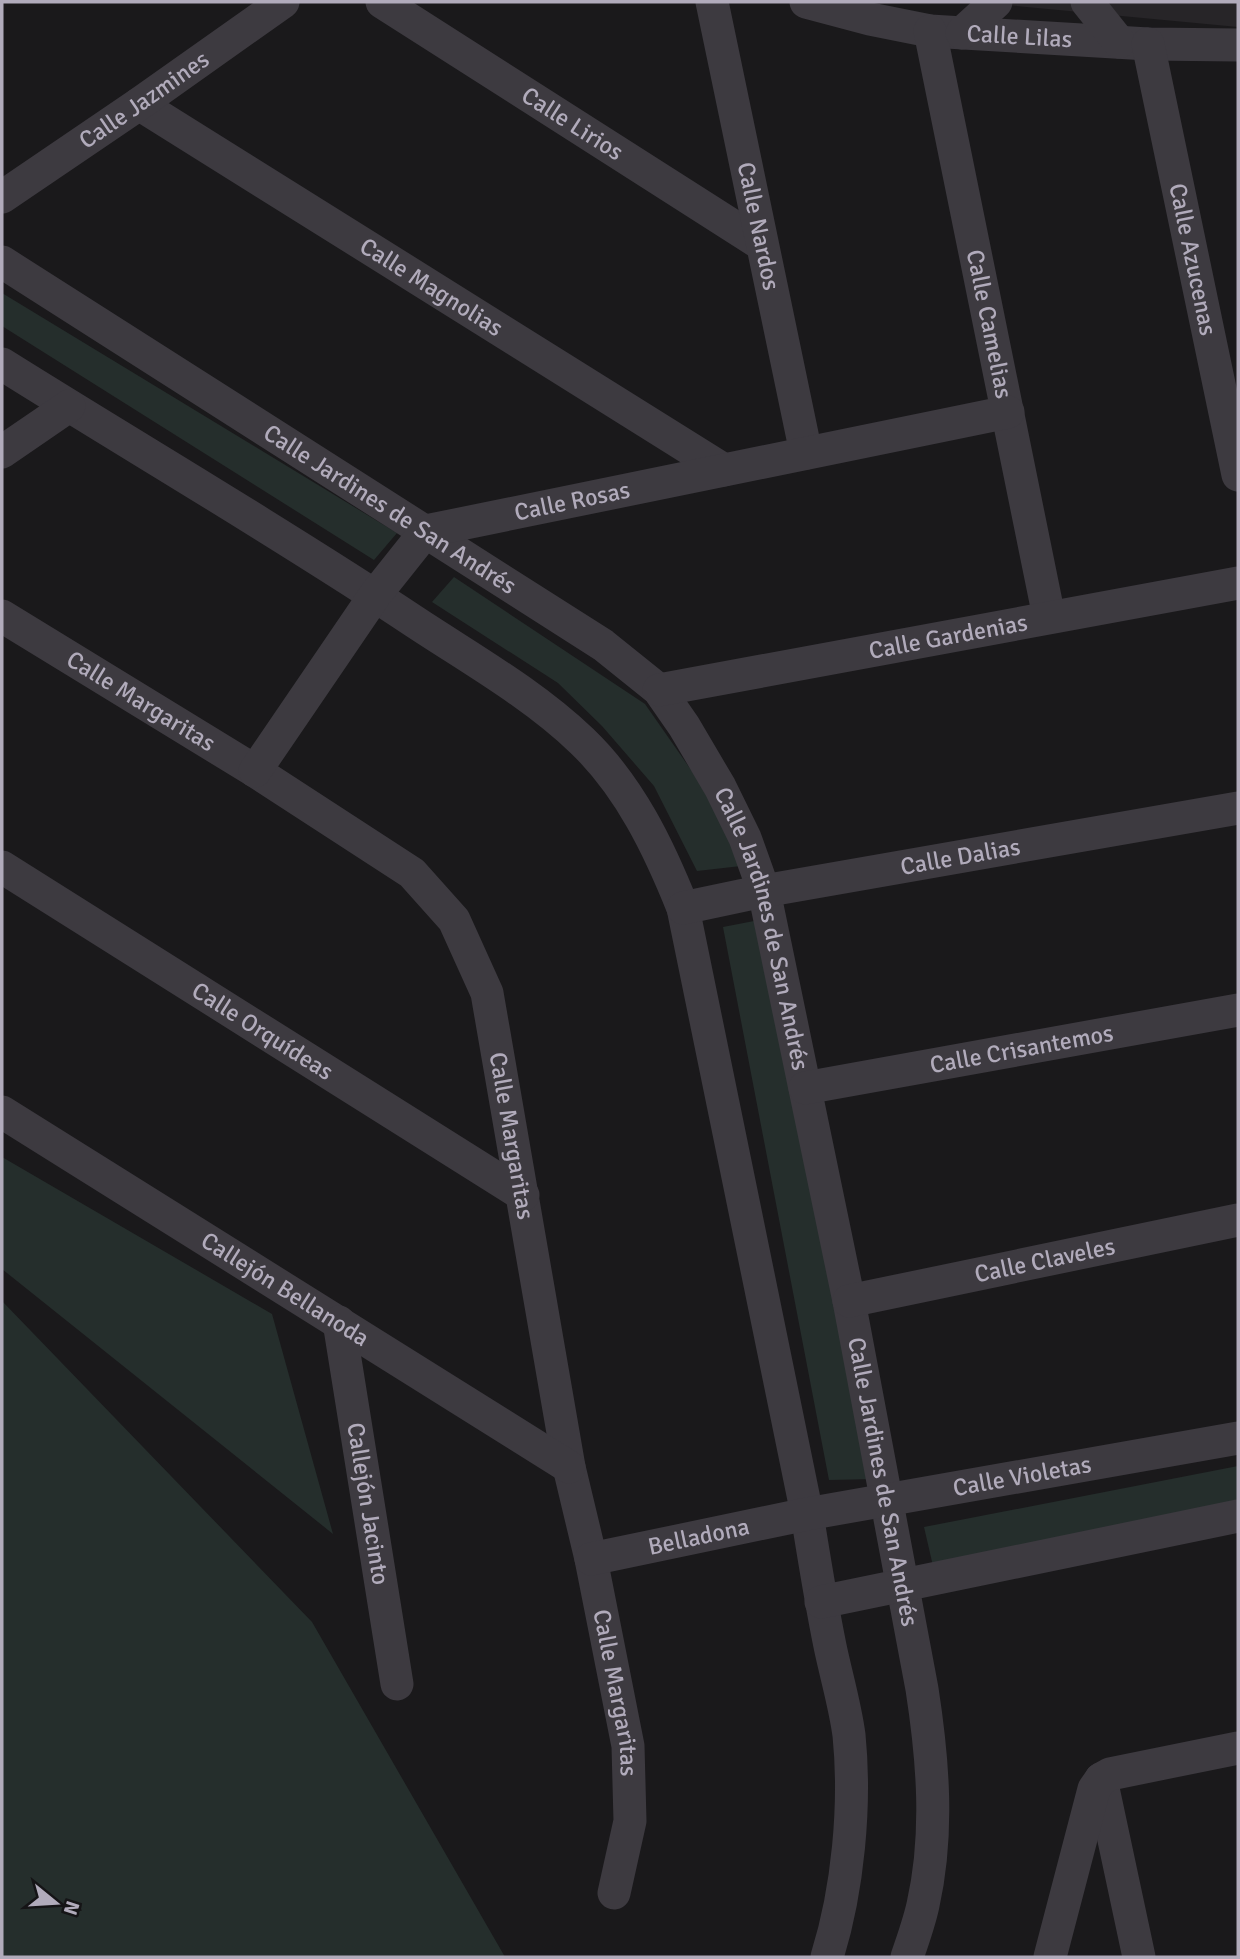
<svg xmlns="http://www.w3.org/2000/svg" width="1240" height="1959" viewBox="0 0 1240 1959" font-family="Signika,sans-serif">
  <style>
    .built { fill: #272528 }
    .green { fill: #252e2c }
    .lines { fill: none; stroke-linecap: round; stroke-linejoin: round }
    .minor { stroke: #3d3a40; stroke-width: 33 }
    .labels { text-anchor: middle; stroke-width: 5; stroke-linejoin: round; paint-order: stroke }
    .street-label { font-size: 24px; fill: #b1abbb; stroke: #151416 }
  </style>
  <rect width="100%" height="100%" fill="#1a191b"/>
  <path class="built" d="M975,2H1238V27Z"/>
  <path class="green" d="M2,293L397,533L374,560L2,326Z
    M454,577L645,704L703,787L741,866L697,871L654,786L602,726L558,683L432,602Z
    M754,921L874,1479L829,1480L723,927Z
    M2,1157L272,1314L333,1534L2,1269Z
    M2,1301L312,1622L505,1957H2Z
    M1238,1466V1507L933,1566L924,1527Z"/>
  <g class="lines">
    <g class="minor">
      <path id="s1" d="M382,2L761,244"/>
      <path id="s2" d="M712,2L806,453"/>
      <path id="s3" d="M806,2L870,19L930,31L1148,44L1238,45"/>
      <path d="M1087,2L1119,42"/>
      <path id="s4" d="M930,31L1049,617"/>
      <path d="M962,33L996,2"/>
      <path id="s5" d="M1148,44L1238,475"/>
      <path id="s6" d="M139,104L724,470"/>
      <path id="s7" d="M2,197L139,104L283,2"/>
      <path id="s8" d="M2,262L603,645L659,690L684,726L720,787L745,838L764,891L849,1301L922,1689C933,1760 939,1834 923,1905C919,1923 913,1940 907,1957"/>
      <path d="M2,364C139,450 280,532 415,622C471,659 533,694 582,741C630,787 659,848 683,908L807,1514C814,1558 821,1602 830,1646C836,1675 845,1705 849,1735C856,1805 848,1890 827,1957"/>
      <path d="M2,452L69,406"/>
      <path id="s9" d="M2,616L255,771L412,873L454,920L487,993L569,1467L591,1559L628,1746L630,1821L614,1893"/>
      <path id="s10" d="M659,690L1238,583"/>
      <path id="s11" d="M255,771L375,595L426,531L1008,412"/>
      <path id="s12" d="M2,867L523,1195"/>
      <path id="s13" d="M683,908L764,891L1238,808"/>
      <path id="s14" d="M805,1088L1238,1010"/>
      <path id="s15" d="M2,1112L569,1467"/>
      <path id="s16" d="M849,1301L1238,1220"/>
      <path id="s17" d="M339,1322L397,1684"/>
      <path id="s18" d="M591,1559L807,1514L1238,1438"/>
      <path d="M821,1602L1238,1516"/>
      <path d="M1101,1779L1139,1957"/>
      <path d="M1050,1957L1094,1789L1101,1779L1110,1774L1238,1748"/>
    </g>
  </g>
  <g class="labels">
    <g class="street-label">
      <text dy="8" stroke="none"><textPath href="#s3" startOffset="217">Calle Lilas</textPath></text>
      <text dy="8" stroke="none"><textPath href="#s7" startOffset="172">Calle Jazmines</textPath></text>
      <text dy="8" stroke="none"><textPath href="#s1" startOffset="226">Calle Lirios</textPath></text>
      <text dy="8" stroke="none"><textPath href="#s2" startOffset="229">Calle Nardos</textPath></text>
      <text dy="8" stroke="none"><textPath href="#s5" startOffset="220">Calle Azucenas</textPath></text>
      <text dy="8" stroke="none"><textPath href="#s6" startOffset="345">Calle Magnolias</textPath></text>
      <text dy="8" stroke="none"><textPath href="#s4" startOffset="299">Calle Camelias</textPath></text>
      <text dy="8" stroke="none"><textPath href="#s11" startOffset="444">Calle Rosas</textPath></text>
      <text dy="8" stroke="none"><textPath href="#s8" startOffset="460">Calle Jardines de San Andrés</textPath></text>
      <text dy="8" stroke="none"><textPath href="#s10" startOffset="294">Calle Gardenias</textPath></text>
      <text dy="8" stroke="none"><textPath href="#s9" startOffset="163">Calle Margaritas</textPath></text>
      <text dy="8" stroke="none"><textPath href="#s13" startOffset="282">Calle Dalias</textPath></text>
      <text dy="8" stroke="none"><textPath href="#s8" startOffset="1048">Calle Jardines de San Andrés</textPath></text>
      <text dy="8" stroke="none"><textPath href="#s12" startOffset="308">Calle Orquídeas</textPath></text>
      <text dy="8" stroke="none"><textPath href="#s14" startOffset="220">Calle Crisantemos</textPath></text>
      <text dy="8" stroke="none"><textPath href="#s9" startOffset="772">Calle Margaritas</textPath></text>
      <text dy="8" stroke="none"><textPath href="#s16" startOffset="200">Calle Claveles</textPath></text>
      <text dy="8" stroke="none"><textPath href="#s15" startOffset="334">Callejón Bellanoda</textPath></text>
      <text dy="8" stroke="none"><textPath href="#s18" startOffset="439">Calle Violetas</textPath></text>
      <text dy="8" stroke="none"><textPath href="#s8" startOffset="1615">Calle Jardines de San Andrés</textPath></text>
      <text dy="8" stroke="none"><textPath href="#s17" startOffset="184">Callejón Jacinto</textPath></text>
      <text dy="8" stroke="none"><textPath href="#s18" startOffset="110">Belladona</textPath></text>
      <text dy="8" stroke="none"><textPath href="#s9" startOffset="1339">Calle Margaritas</textPath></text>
    </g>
  </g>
  <rect width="1240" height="1959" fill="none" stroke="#b1abbb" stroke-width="7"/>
  <g transform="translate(56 1903) rotate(108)" stroke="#151416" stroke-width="5" paint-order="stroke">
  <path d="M0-5L12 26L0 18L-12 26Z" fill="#b1abbb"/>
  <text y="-10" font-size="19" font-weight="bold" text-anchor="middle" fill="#b1abbb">N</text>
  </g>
</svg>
